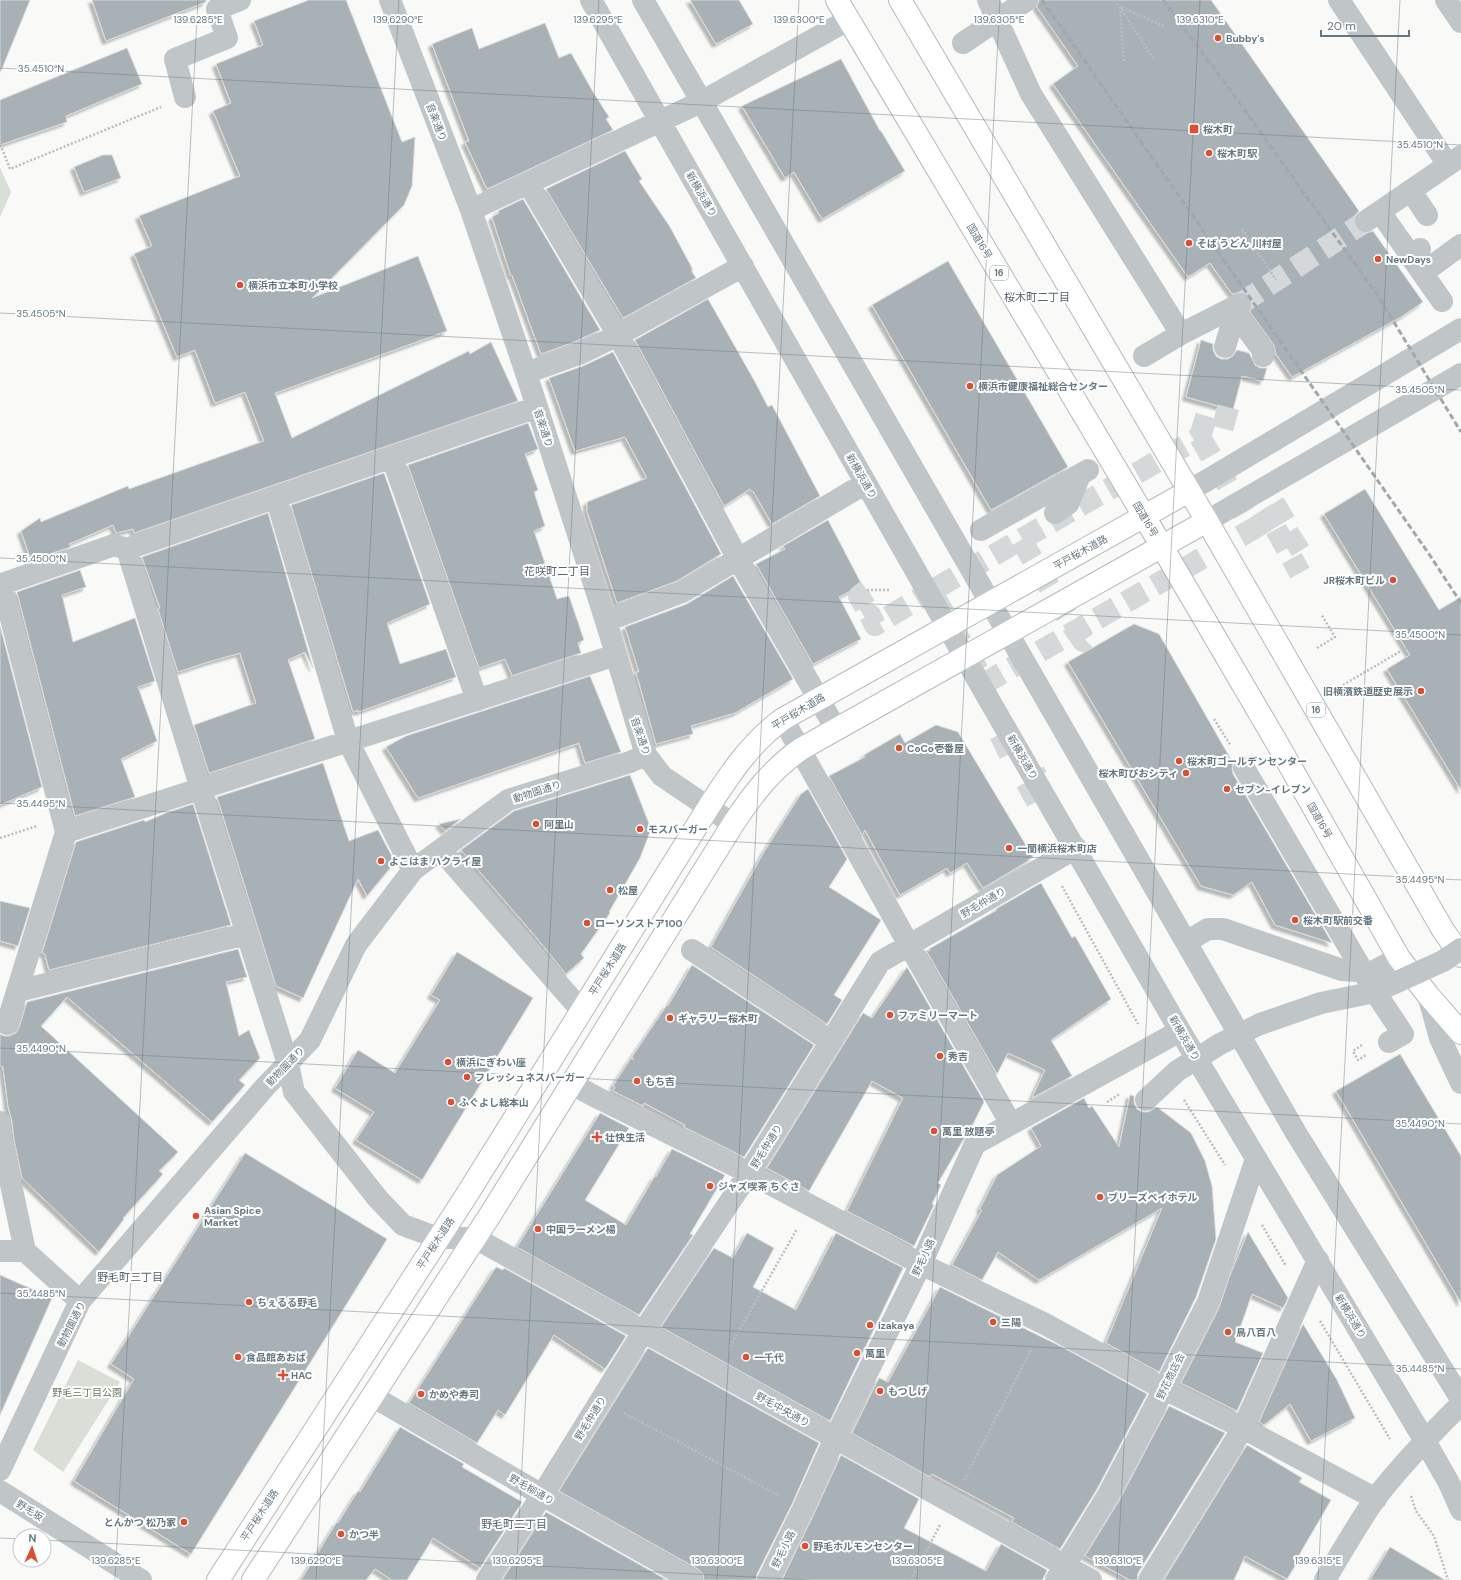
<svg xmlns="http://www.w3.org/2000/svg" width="1461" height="1580" viewBox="0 0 1461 1580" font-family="'DM Sans','Noto Sans JP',sans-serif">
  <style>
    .green { fill: #d9ded6 }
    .building { fill: #a7b1b6; stroke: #dbdad9; filter: url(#shadow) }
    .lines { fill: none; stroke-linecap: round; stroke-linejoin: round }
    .minor-tunnel { stroke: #d4d8d9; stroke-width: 22; stroke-dasharray: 22 11; stroke-linecap: butt }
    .major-casing { stroke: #b4babd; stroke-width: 24 }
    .highway-casing { stroke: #b4b9bb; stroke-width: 24 }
    .path { stroke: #bbbec0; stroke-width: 2.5; stroke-dasharray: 2 2; stroke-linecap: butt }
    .minor { stroke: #c0c5c8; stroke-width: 22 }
    .major { stroke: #fff; stroke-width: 22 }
    .highway { stroke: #fff; stroke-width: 22 }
    .rail { stroke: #a0a8ad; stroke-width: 3; stroke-dasharray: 6 3; stroke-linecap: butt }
    .path-bridge { stroke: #bbbec0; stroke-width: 2.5; stroke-dasharray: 2 2; stroke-linecap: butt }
    .minor-bridge { stroke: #c0c5c8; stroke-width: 22 }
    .ticks { fill: none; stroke: #657780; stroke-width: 1; stroke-opacity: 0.45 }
    .poi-dot { fill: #dd4d32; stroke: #fff; stroke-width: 1.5 }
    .labels { text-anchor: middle; stroke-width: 4; stroke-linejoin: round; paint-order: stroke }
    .shield { fill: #fff; stroke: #93a0a6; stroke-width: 1 }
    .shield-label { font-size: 9px; font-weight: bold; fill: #657780 }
    .poi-label { font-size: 10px; font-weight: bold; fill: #657780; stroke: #fff; text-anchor: start }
    .street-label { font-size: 10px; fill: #657780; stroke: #fff }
    .park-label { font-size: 10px; fill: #697964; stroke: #fff }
    .neighbourhood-label { font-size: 11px; fill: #57646c; stroke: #fff }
    .ticks-label { font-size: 10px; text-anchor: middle; fill: #657780; stroke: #fff; stroke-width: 4; stroke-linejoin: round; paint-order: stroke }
  </style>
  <defs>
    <filter id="shadow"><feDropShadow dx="-3.5" dy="3.5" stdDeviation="1" flood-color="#0004"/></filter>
  </defs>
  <rect width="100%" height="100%" fill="#f9f9f7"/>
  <path class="green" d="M0,168L11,192L0,217Z
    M78,1360L120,1382L63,1472L33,1450Z"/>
  <path class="building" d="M0,0H30L1,71H0Z
    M92,0H206V2L106,41Z
    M309,0H346L402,142L415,137L412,186L404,205L312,298L418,256L447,331L275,393L292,438L469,351L470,354L491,342L518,401L134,533L133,529L116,533L113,525L69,544L71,547L31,560L21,531L40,518L41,522L128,486L129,489L264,441L245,392L215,403L195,350L177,357L134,254L152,246L139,216L240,176L213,111L231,103L216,64L263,45L254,21Z
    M690,0H739L753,24L716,44Z
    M1039,0H1211L1359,211L1355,215L1354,222L1356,228L1360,232L1367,233L1373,231L1423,302L1401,317L1292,377L1276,354L1274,345L1250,312L1252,305L1251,298L1246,293L1241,292L1232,294L1210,263L1188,277L1053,84L1078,66L1037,7Z
    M545,23L559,58L571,53L593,92L609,117L606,119L613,130L487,189L465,142L469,141L432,44L472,28L479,49Z
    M127,48L142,84L66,116L67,122L0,145V100Z
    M841,59L880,131H881L905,171L822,219L794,172L785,178L742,106Z
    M625,151L642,179L639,181L670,227L692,268V272L696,278L623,318L546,189Z
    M103,155H112L121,178L84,192L74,167Z
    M523,199L600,330L574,342L541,354L512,275L511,276L492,217L499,213L498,211Z
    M948,261L1068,467L991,510L872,305Z
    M708,299L755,382L768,407L772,405L820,496L772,524L753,491L752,492L750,489L724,506L635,340Z
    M1201,340L1213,344V350L1216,356L1221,359H1228L1233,356L1237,350L1249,353L1255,365L1260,368H1267L1263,381L1242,376L1233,410L1186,397Z
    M613,352L721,554L677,581L617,603L587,511V502L647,478L625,437L575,451L549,378L583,366Z
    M528,423L538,449L525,454L538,490L534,492L545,526L534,531L557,599L569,596L584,640L578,643L581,653L511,676L512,675L505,659L479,668L408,465Z
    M384,473L430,604L387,623L400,664L446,649L456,677L358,712V710L353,712L291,505Z
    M1365,489L1439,610L1461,597V790L1387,669L1410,655L1324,514Z
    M268,513L313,668L305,652L288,660L315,739L209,773L194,725L256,703L240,653L208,662L178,672L158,609L160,608L142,557Z
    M828,520L862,585L839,597L861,639L813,664L756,564L785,549L783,546Z
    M80,570L86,587L62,595L73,642L135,618L155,681L138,687L157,741L121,759L135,797L75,816L17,592Z
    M733,576L793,679L735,713L691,726L693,734L656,744L636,672H639L625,627L687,604Z
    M1134,624L1159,634L1233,763L1232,768L1233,774L1332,943L1275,925L1252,882L1233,895L1201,886L1068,662Z
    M0,626L42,787L0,805Z
    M590,676L621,752L585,763L579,743L418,798L386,747L406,736Z
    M936,725L958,732L1033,857L1028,860V861L983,888L967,863L950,873L947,868L900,895L865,830L862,835L829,776L865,757L864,755L900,734L905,743Z
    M323,763L349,841L378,830L395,862L367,896L358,879L303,998L276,986L217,797Z
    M630,775L651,829L640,858L609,912L610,913L581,954L584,958L566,974L536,937L461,850L514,811Z
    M808,789L847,859L829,887L881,920L834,995L842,1000L827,1024L711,947L764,852L801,794Z
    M193,804L231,925L49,970L45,954L42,953L76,842L144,820L145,822L166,813Z
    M461,819L445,831L439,824Z
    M1041,883L1072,938L1075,936L1111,999L1051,1040L1072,1076L1032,1098L1045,1070L1008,1053L997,1074L926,950L930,951L929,949L997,910L996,909Z
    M0,901L30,908L18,946L0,941Z
    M238,949L247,977L226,982L239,1036L249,1030L260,1058L239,1080L245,1085L212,1122L67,997L41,1026L178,1152L159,1171L163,1174L123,1218L124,1219L99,1252L22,1178L14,1139L12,1121L8,1106L3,1067L0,1066V1034L4,1036H9L16,1033L19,1028L27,1002Z
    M457,952L533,998L422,1180L356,1140L374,1112L335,1088L358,1050L395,1073L440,1000L431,995Z
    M692,965L814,1045L744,1157L684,1127L685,1125L644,1103L643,1106L613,1091L615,1087L613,1086L631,1058L634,1060L632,1057L667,1005L668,1006Z
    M907,967L984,1102L968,1134L963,1140L938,1183L941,1185L932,1204L934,1205L914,1246L847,1211L903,1098L872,1081L809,1191L767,1168L863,1013L872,1018Z
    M1400,1054L1461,1156V1303L1336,1091Z
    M1130,1095L1134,1096V1103L1137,1109L1142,1112H1148L1157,1107L1191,1133L1205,1161L1212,1186L1216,1239L1196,1297L1159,1372L1106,1343L1162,1208L1039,1280L998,1252L982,1280L952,1265L982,1210L980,1209L997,1175L1041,1146L1031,1128L1084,1098L1089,1108L1092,1106L1119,1147Z
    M600,1113L629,1128L585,1200L626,1225L655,1176L656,1177L672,1149L725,1175L690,1234L693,1235L639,1315L517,1247Z
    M245,1153L387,1239L191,1554L74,1481L134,1379L111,1364Z
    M1248,1232L1288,1298L1283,1308L1252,1294L1235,1342L1263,1353L1237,1411L1181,1383L1219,1308L1229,1278Z
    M747,1233L774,1248L753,1287L796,1310L836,1233L903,1268L830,1421L661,1327L714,1248L733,1258Z
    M496,1267L503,1270L504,1268L626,1336L605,1369L554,1335L505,1415L498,1410L477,1443L409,1403Z
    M0,1275L52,1298L0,1415Z
    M940,1287L1064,1348L1147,1394L1097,1489L1060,1549L1012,1522L1014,1518L932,1474L930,1477L852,1433L879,1378L888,1382Z
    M1303,1324L1337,1380L1355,1418L1311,1441L1290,1404L1264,1425L1259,1422Z
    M648,1348L819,1443L792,1504L757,1574L756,1580H704L703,1574L698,1569L559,1491Z
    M1169,1406L1225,1433L1138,1573L1137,1580H1130L1085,1556L1119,1501Z
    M400,1427L464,1464L462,1467L522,1502L480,1568L433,1538L407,1580H392L375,1569L366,1580H301L337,1522L338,1523L358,1491L360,1492Z
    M1247,1445L1302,1478L1299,1482L1331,1500L1299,1555L1301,1556L1287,1579L1245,1556L1234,1580H1164Z
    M841,1455L919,1499L904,1528L986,1571L1001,1544L1047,1570L1045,1575L1042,1580H782L814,1514Z
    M546,1512L667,1580H502Z
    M1390,1547L1445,1580H1370Z"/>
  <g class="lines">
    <path class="minor-tunnel" d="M1240,304L1366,221
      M1200,437L1253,529L985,683L931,591Z
      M1200,437L1207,413L1245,423
      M1270,518L1295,503
      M1253,529L1270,518L1300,573
      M1021,540L1076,631L1083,641L1085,639
      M1286,547L1303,536
      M867,590L859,596L870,615
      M865,618L870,615L875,625L931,591
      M995,749L1015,739
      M1022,797L1042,786L1034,772"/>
    <g class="major-casing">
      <path id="major" d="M218,1580L466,1196L708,808C729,775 751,742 783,719L1189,491
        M253,1580L492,1212L733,824C752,795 772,769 801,749L1207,521"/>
    </g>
    <g class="highway-casing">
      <path id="highway" d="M837,0L1144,516L1277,743L1399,958L1428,995L1461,1033
        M900,0L1207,521L1443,930L1461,956"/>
    </g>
    <path class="path" d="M1115,0L1154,59
      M1124,61L1120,7L1164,26
      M0,145L1,146L10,169L161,107
      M1242,229L1276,280
      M867,590H890
      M1317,648L1335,637L1321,614
      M1343,685L1406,648
      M1214,719L1231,746
      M0,838L37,826
      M1062,886L1138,1024
      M1362,1045L1353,1051L1358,1060L1366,1055
      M1184,1100L1225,1165
      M1262,1225L1286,1266
      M1320,1321L1390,1439
      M728,1350L797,1229
      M624,1413L780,1496
      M964,1480L1032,1348
      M1411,1496L1416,1511L1434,1536L1448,1580
      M911,1580L940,1525"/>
    <path class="minor" d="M390,0L471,210L526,373L606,621L646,755L662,776L733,824
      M591,0L988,698L1180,1031L1425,1441L1449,1483L1461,1510
      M643,0L1296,1133L1461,1399
      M988,0L1031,94L1181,334
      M1339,0L1448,165
      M1446,0L1461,22
      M963,43L1027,0
      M185,97L175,59L227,38L217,9L240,0
      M528,183L618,335L738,559L836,729
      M1411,191L1427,215
      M471,210L701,102L848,20
      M1380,212L1411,256L1420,249
      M1366,221L1461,156
      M1411,256L1432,266L1461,245
      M1411,257L1442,301
      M1232,309L1264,352L1263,356
      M1225,347L1235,313
      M1144,356L1181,334L1240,304
      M526,373L579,354L618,335L743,266
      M392,457L477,700
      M1189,491L1461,329
      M276,497L348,741L413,870
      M1055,513L1068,504L1080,475
      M1207,521L1461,374
      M981,530L1088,470
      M127,549L201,789L288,1064L294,1092L378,1199L403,1225L438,1238H475L1091,1580
      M606,621L682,592L866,483
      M783,719L909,945L1011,1124
      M66,832L2,584L114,545L127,549L537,407
      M441,850L581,1010
      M1186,942L1208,929H1223L1342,970L1372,972L1399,958
      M692,950L830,1041
      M18,991L246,934
      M1428,995L1440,1038L1461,1083
      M7,1024L66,832L616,655
      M572,1084L596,1097L749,1173L921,1264L1045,1324L1164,1389L1243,1428L1376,1499
      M0,1122L2,1142L25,1251L80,1301
      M0,1251H25
      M372,1396L542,1495L692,1580
      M0,1470L80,1301L265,1087L310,1040L356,945L413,870L508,800L630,762L646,755
      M0,1491L141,1580
      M487,1580L542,1495L643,1332L749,1173L880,962L1076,848
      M768,1580L803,1509L835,1438L921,1264L975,1144L1180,1031
      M1056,1580L1108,1495L1164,1389L1208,1302L1256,1159
      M1149,1580L1243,1428L1318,1260
      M1325,1580C1341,1553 1357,1525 1375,1499C1401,1465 1431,1434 1461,1404"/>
    <use href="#major" class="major"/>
    <use href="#highway" class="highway"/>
    <path class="rail" d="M1042,0L1429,554L1461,603
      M1163,0L1233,94L1378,296L1461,432"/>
    <path class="path-bridge" d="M1107,1102L1120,1094"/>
    <path class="minor-bridge" d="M1244,768L1375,992L1403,1034L1389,1042
      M1146,1100L1177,1071L1220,1044L1260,1024L1321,1003L1375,992L1443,961L1461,949"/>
  </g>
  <path class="ticks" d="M0,68L1461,145M0,313L1461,390M0,558L1461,635M0,803L1461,880M0,1048L1461,1124M0,1293L1461,1369M0,1538L20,1539M44,1540L809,1580M115,1580L198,0M316,1580L399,0M516,1580L599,0M717,1580L799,0M917,1580L1000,0M1117,1580L1200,0M1318,1580L1400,0"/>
  <g class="poi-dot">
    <circle cx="1218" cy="38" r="4"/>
    <rect x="1189" y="124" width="10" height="10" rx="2"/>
    <circle cx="1209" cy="153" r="4"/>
    <circle cx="1189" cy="243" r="4"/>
    <circle cx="1378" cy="259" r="4"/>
    <circle cx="240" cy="285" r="4"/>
    <circle cx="970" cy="386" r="4"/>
    <circle cx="1393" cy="580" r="4"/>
    <circle cx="1421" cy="691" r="4"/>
    <circle cx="899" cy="748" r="4"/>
    <circle cx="1179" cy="761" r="4"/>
    <circle cx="1186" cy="773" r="4"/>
    <circle cx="1227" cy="789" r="4"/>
    <circle cx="536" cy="824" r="4"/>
    <circle cx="640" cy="829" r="4"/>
    <circle cx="1009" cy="848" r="4"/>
    <circle cx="381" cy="861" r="4"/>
    <circle cx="610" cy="890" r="4"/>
    <circle cx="1295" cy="920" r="4"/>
    <circle cx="587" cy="923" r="4"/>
    <circle cx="890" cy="1015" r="4"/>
    <circle cx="670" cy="1018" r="4"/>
    <circle cx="940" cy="1056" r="4"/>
    <circle cx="448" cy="1062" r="4"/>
    <circle cx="467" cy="1077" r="4"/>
    <circle cx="637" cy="1081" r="4"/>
    <circle cx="451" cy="1102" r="4"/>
    <circle cx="934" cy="1131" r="4"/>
    <path d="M595 1131h4v4h4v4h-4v4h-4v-4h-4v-4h4z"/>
    <circle cx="710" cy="1186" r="4"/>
    <circle cx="1100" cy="1197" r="4"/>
    <circle cx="196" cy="1216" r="4"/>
    <circle cx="538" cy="1229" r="4"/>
    <circle cx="249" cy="1302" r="4"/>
    <circle cx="993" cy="1322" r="4"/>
    <circle cx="870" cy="1325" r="4"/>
    <circle cx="1228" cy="1332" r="4"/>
    <circle cx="857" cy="1353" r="4"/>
    <circle cx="238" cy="1357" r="4"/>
    <circle cx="746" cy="1357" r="4"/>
    <path d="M281 1369h4v4h4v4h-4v4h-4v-4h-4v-4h4z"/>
    <circle cx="880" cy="1391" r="4"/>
    <circle cx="421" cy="1394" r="4"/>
    <circle cx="184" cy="1522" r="4"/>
    <circle cx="341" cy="1534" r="4"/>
    <circle cx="805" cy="1546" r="4"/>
  </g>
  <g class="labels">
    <g class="shield">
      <rect x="990" y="266" width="18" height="14" rx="3"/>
      <rect x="1307" y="703" width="18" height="14" rx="3"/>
    </g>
    <g class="shield-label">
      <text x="999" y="276">16</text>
      <text x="1316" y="713">16</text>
    </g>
    <g class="poi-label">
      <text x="1226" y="42">Bubby's</text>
      <text x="1203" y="133">桜木町</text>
      <text x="1217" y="157">桜木町駅</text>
      <text x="1197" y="247">そば うどん 川村屋</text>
      <text x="1386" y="263">NewDays</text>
      <text x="248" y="289">横浜市立本町小学校</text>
      <text x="978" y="390">横浜市健康福祉総合センター</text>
      <text x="1385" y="584" text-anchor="end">JR桜木町ビル</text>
      <text x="1413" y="695" text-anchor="end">旧横濱鉄道歴史展示</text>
      <text x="907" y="752">CoCo壱番屋</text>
      <text x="1187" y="765">桜木町ゴールデンセンター</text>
      <text x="1178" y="777" text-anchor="end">桜木町ぴおシティ</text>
      <text x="1235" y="793">セブン-イレブン</text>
      <text x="544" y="828">阿里山</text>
      <text x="648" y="833">モスバーガー</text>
      <text x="1017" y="852">一蘭横浜桜木町店</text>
      <text x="389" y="865">よこはま ハクライ屋</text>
      <text x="618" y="894">松屋</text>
      <text x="1303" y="924">桜木町駅前交番</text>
      <text x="595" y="927">ローソンストア100</text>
      <text x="898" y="1019">ファミリーマート</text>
      <text x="678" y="1022">ギャラリー桜木町</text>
      <text x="948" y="1060">秀吉</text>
      <text x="456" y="1066">横浜にぎわい座</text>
      <text x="475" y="1081">フレッシュネスバーガー</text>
      <text x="645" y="1085">もち吉</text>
      <text x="459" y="1106">ふぐよし総本山</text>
      <text x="942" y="1135">萬里 放題亭</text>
      <text x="605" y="1141">壮快生活</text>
      <text x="718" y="1190">ジャズ喫茶 ちぐさ</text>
      <text x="1108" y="1201">ブリーズベイホテル</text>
      <text x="204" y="1214">Asian Spice<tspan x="204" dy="12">Market</tspan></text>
      <text x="546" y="1233">中国ラーメン楊</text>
      <text x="257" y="1306">ちぇるる野毛</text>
      <text x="1001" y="1326">三陽</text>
      <text x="878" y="1329">izakaya</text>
      <text x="1236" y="1336">鳥八百八</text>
      <text x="865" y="1357">萬里</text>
      <text x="246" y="1361">食品館あおば</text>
      <text x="754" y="1361">一千代</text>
      <text x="291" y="1379">HAC</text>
      <text x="888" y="1395">もつしげ</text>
      <text x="429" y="1398">かめや寿司</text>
      <text x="176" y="1526" text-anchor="end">とんかつ 松乃家</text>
      <text x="349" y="1538">かつ半</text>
      <text x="813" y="1550">野毛ホルモンセンター</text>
    </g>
    <g class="street-label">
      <text transform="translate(437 122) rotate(69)" y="4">音楽通り</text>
      <text transform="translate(702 194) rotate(60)" y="4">新横浜通り</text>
      <text transform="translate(980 241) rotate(59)" y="4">国道16号</text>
      <text transform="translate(544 428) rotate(72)" y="4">音楽通り</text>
      <text transform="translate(862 476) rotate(60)" y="4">新横浜通り</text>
      <text transform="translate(1146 519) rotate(59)" y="4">国道16号</text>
      <text transform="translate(1080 552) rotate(-29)" y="4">平戸桜木道路</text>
      <text transform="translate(798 711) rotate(-31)" y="4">平戸桜木道路</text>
      <text transform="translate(641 736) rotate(71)" y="4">音楽通り</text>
      <text transform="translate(1023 757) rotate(60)" y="4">新横浜通り</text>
      <text transform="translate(537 791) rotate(-18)" y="4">動物園通り</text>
      <text transform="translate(1320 820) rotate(60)" y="4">国道16号</text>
      <text transform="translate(983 902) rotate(-30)" y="4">野毛仲通り</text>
      <text transform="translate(607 969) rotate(-58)" y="4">平戸桜木道路</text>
      <text transform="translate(1185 1038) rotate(60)" y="4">新横浜通り</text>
      <text transform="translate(285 1066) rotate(-46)" y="4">動物園通り</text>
      <text transform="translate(766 1146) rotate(-58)" y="4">野毛仲通り</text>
      <text transform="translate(435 1243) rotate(-57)" y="4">平戸桜木道路</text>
      <text transform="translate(923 1257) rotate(-65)" y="4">野毛小路</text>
      <text transform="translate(1351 1316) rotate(59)" y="4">新横浜通り</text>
      <text transform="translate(71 1324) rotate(-63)" y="4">動物園通り</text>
      <text transform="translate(1170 1376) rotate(-64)" y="4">野花商店会</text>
      <text transform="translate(783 1409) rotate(29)" y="4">野毛中央通り</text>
      <text transform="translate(590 1418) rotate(-58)" y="4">野毛仲通り</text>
      <text transform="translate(532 1489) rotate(30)" y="4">野毛柳通り</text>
      <text transform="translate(30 1510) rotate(32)" y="4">野毛坂</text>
      <text transform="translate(259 1515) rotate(-57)" y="4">平戸桜木道路</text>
      <text transform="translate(783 1549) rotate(-64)" y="4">野毛小路</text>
    </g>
    <g class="park-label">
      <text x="87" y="1396">野毛三丁目公園</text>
    </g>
    <g class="neighbourhood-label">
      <text x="1037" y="301">桜木町二丁目</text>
      <text x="557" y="575">花咲町二丁目</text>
      <text x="130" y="1281">野毛町三丁目</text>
      <text x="514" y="1528">野毛町二丁目</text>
    </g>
  </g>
  <g class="ticks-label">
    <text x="198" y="23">139.6285°E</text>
    <text x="398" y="23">139.6290°E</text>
    <text x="598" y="23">139.6295°E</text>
    <text x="799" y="23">139.6300°E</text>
    <text x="999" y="23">139.6305°E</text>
    <text x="1200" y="23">139.6310°E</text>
    <text x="41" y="72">35.4510°N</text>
    <text x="1420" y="148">35.4510°N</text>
    <text x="41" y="317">35.4505°N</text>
    <text x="1420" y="393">35.4505°N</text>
    <text x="41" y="562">35.4500°N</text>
    <text x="1420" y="638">35.4500°N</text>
    <text x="41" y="807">35.4495°N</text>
    <text x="1420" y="883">35.4495°N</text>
    <text x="41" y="1052">35.4490°N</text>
    <text x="1420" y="1127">35.4490°N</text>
    <text x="41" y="1297">35.4485°N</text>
    <text x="1420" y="1372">35.4485°N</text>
    <text x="116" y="1564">139.6285°E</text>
    <text x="316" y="1564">139.6290°E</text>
    <text x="517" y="1564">139.6295°E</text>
    <text x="717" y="1564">139.6300°E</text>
    <text x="917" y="1564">139.6305°E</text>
    <text x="1118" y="1564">139.6310°E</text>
    <text x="1318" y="1564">139.6315°E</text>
  </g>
  <g transform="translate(32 1548) rotate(3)"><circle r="19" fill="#ffffff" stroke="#c1c9cc"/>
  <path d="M0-3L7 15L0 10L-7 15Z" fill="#dd4d32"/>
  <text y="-6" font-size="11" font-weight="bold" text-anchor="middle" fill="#657780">N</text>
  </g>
  <path d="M1321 30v6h88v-6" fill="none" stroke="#657780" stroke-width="2"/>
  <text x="1327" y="30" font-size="12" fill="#657780" stroke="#ffffff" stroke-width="3" paint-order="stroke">20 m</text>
</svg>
